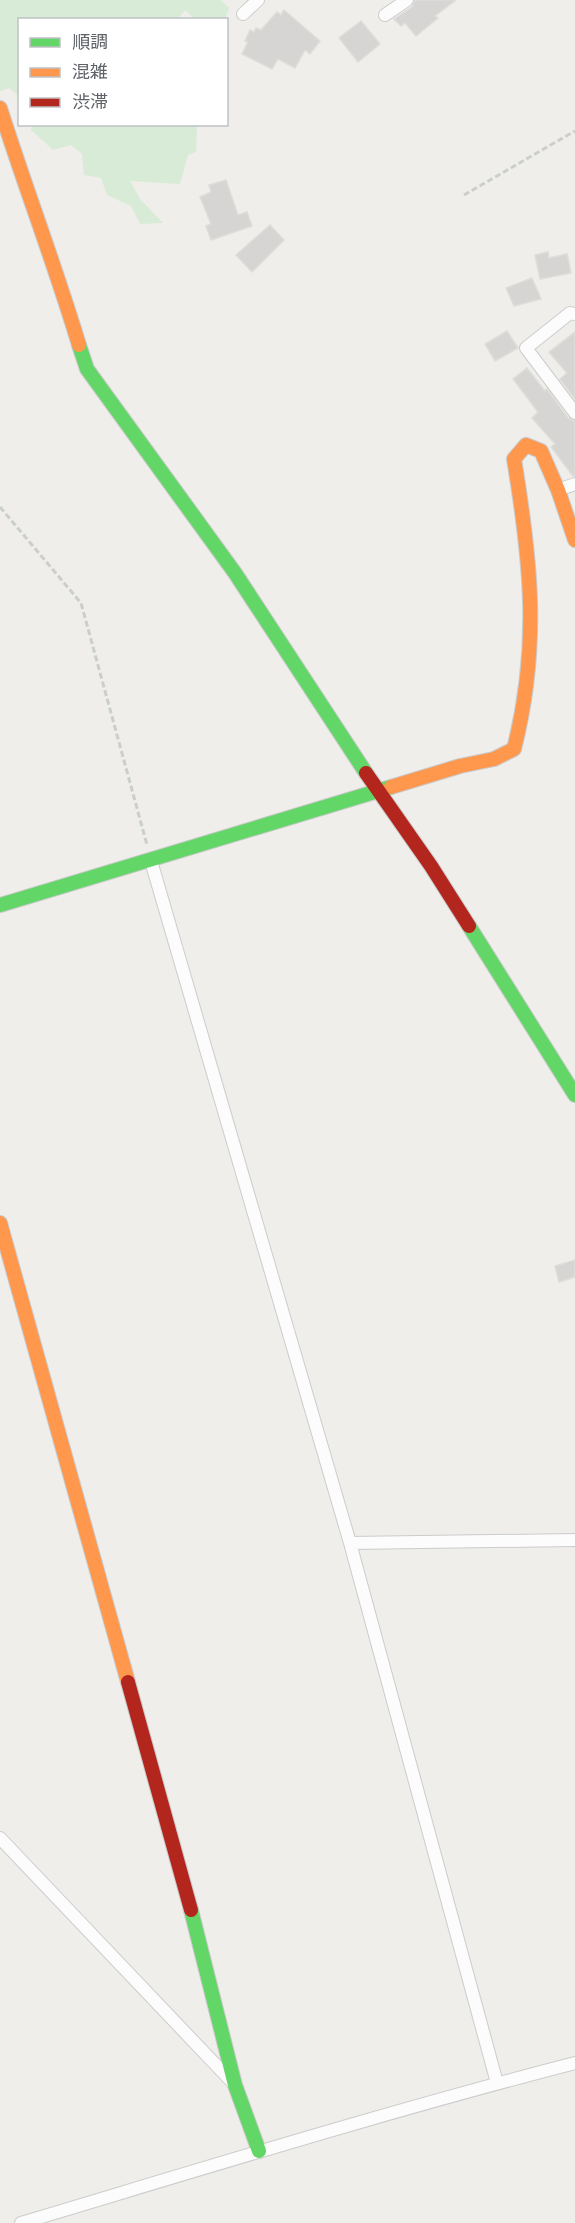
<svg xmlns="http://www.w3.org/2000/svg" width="575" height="2223" viewBox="0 0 575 2223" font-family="Mulish,'Noto Sans JP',sans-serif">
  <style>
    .green { fill: #d8ebd6 }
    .building { fill: #d6d5d3; stroke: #deddd9; stroke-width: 1.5 }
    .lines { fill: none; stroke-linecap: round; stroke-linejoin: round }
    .street-casing { stroke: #cbcccc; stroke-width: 14 }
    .fast-casing { stroke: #cacacb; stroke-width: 16 }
    .slow-casing { stroke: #cacacb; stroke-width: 16 }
    .jam-casing { stroke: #cacacb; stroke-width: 16 }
    .path { stroke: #cacfcc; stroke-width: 3; stroke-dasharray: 6 3; stroke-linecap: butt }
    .street { stroke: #fdfcfc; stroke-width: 12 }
    .fast { stroke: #63d668; stroke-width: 14 }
    .slow { stroke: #ff974d; stroke-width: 14 }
    .jam { stroke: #b3261e; stroke-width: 14 }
  </style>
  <rect width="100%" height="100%" fill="#efeeea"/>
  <path class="green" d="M0,0H221L229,8L225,19H195L185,10L178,19L20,20L19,96L9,88L0,91Z
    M32,124L197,125L196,152L188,155L180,184L130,181L140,199L163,223L140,224L131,206L107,195L101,178L84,175L82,154L71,145L53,150L31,130Z"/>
  <path class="building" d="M415,0H456L435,16L438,18L416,36L405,23L401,26L394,19L412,7Z
    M284,10L320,41L310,54L305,50L295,68L278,59L272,69L242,54L248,42L245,41L250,30L254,32L256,28L261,30L277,12L281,15Z
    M361,21L380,44L358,62L339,38Z
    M226,180L238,215L247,212L252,226L211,240L206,226L211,224L200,197L211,192L209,185Z
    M270,225L284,240L252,272L236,255Z
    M548,252L549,258L567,254L571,273L540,279L535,255Z
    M532,278L541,299L514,306L506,288Z
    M507,331L518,348L495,361L485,344Z
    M575,332V399L560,379L567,373L549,352Z
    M527,368L545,391L547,389L568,418L575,421V476H573L551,447L555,444L532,418L538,412L513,379Z
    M575,1260V1277L559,1282L555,1266Z"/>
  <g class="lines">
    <g class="street-casing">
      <path id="street" d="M243,14L258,0
        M385,15L407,0
        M575,314L570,313L526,348L575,413
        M558,490L575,484
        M151,861L350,1543L575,1540
        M350,1543L497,2083
        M0,1838L235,2085
        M21,2223C205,2168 389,2111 575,2063"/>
    </g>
    <g class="fast-casing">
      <path id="fast" d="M79,345L87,369L235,573L366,773
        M0,905L391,787
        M469,926L575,1095
        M191,1910L235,2085L259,2151"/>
    </g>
    <g class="slow-casing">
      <path id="slow" d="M0,108C25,187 55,265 79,345
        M391,787L460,766L494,759L514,749C540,646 531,562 514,459L526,445L541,451L558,490L575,540
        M0,1223L128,1682"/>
    </g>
    <g class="jam-casing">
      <path id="jam" d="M366,773L431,866L469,926
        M128,1682L191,1910"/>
    </g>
    <path class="path" d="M464,195L575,131
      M0,507L81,603L147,845"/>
    <use href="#street" class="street"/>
    <use href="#fast" class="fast"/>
    <use href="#slow" class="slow"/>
    <use href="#jam" class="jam"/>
  </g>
  <rect x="18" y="18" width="210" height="108" fill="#ffffff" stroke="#bfc1c3" stroke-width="1.5"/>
  <rect x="30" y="38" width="30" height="9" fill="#63d668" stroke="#bfc1c3" stroke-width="1.5"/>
  <text x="72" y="48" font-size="18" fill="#5f6368">順調</text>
  <rect x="30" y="68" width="30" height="9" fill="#ff974d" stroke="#bfc1c3" stroke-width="1.5"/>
  <text x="72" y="78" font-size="18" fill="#5f6368">混雑</text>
  <rect x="30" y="98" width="30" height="9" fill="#b3261e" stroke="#bfc1c3" stroke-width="1.5"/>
  <text x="72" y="108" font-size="18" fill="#5f6368">渋滞</text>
</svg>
